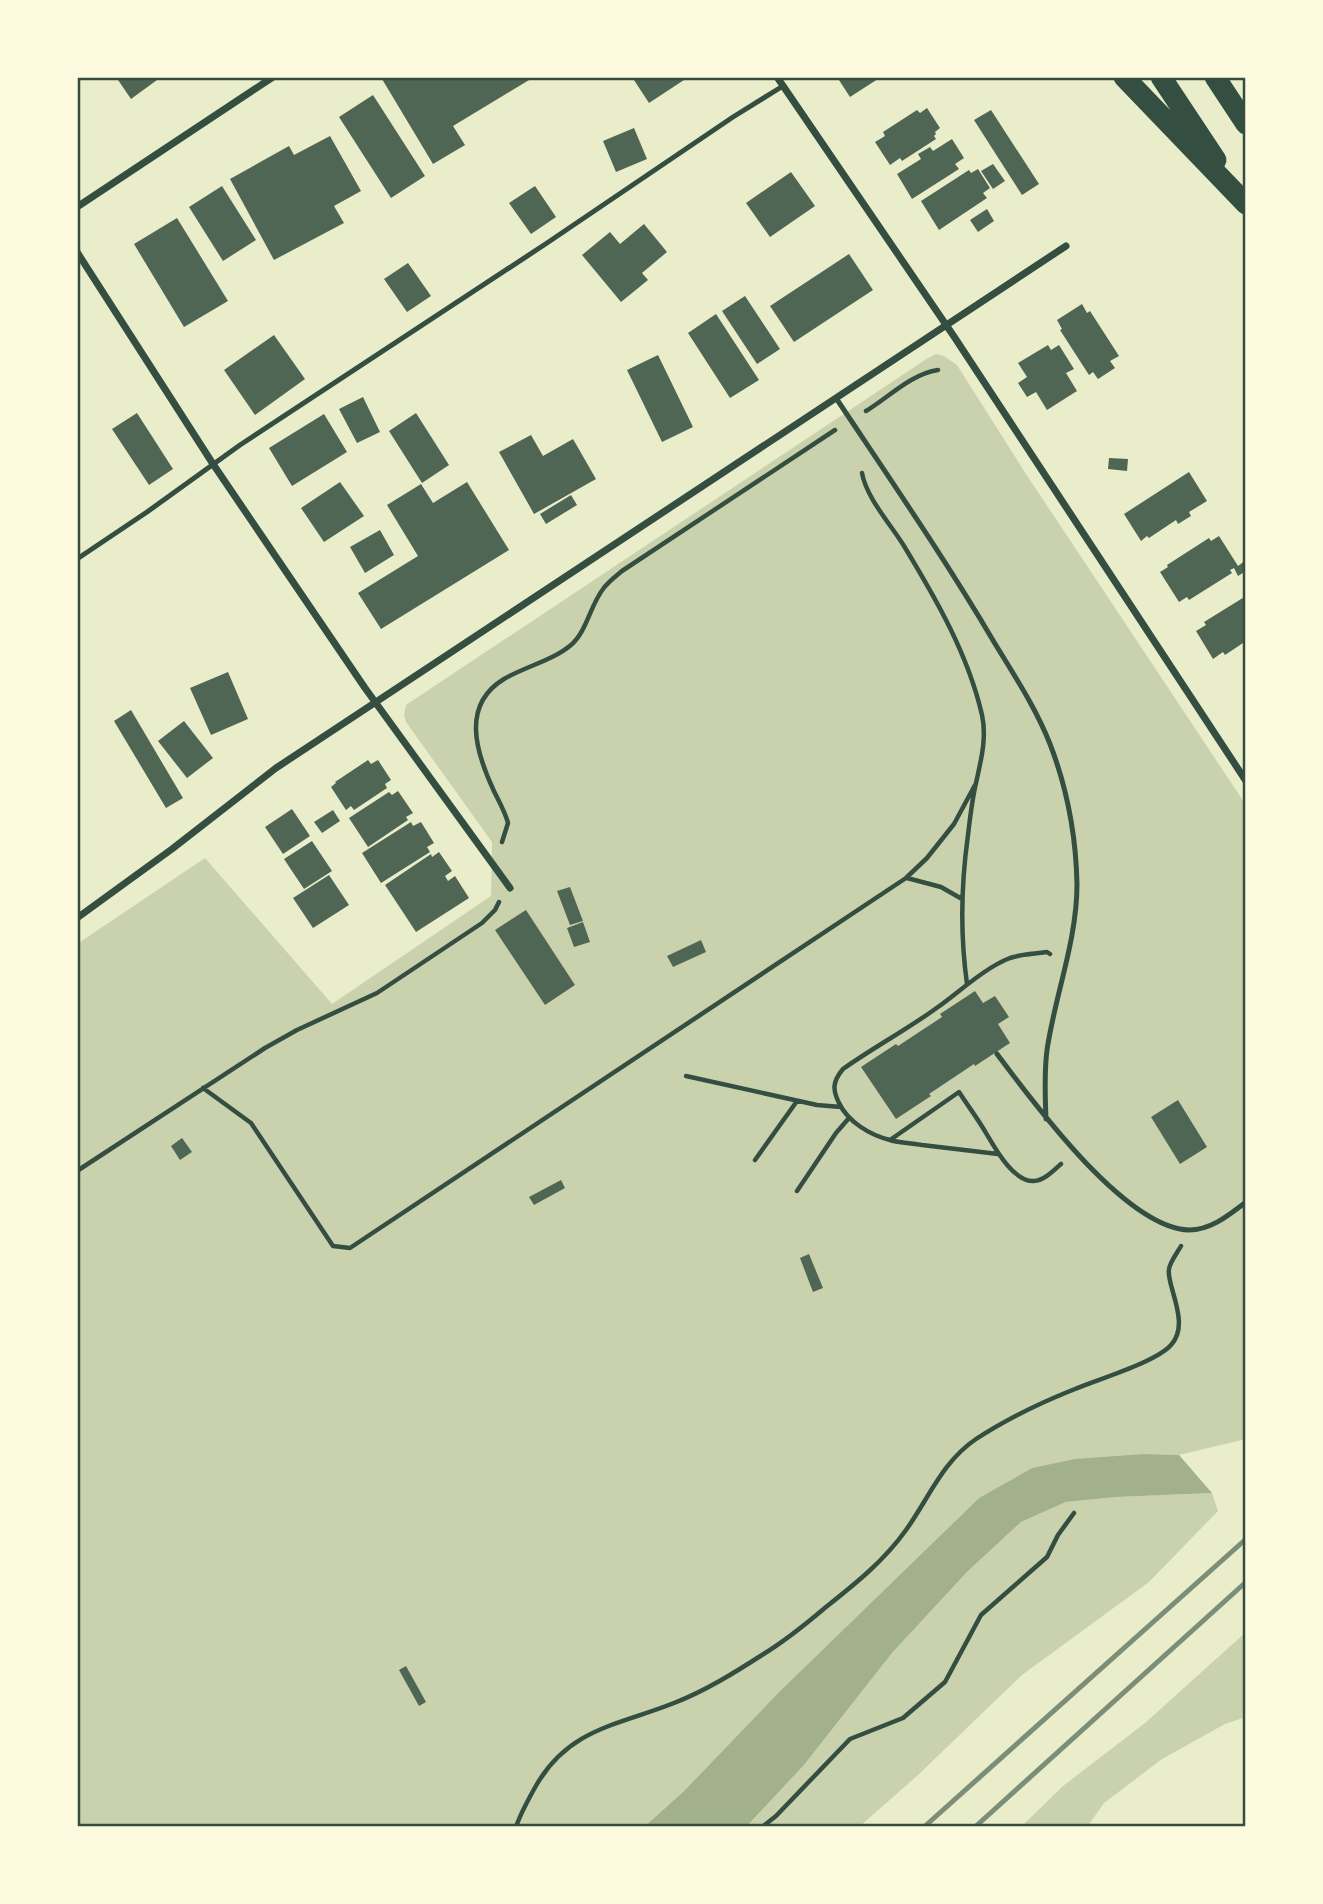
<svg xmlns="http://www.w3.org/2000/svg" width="1323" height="1904" viewBox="0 0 1323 1904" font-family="Signika,sans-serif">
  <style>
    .green { fill: #cad2ad }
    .water { fill: #a3b18a }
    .building { fill: #4f6655 }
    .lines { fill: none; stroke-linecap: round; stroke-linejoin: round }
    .path { stroke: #344e41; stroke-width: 4.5 }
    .service { stroke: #344e41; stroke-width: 5 }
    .minor { stroke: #344e41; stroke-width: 7 }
    .motorway { stroke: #344e41; stroke-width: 21 }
    .rail { stroke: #7c8e77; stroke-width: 5 }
    .neatline { fill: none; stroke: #344e41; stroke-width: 2.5 }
  </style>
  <rect width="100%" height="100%" fill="#e9edc9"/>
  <path class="green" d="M936,354L944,356L957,365L1026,474L1246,805V1439L1179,1455L1144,1454L1032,1468L979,1498L779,1692L684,1791L644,1827H77V944L205,858L332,1004L491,896L492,842L406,722L404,715L406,705L928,358Z
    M1212,1493L1218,1511L1149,1582L1022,1675L918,1775L859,1827H746L804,1765L892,1653L967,1572L1021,1522L1066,1502L1117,1497Z
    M1246,1632V1717L1225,1724L1162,1759L1104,1803L1087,1827H1021L1063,1786L1145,1723Z"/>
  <path class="water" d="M1144,1454L1179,1455L1212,1493L1117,1497L1066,1502L1021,1522L967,1572L892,1653L804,1765L746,1827H644L684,1791L779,1692L979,1498L1032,1468L1075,1459Z"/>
  <path class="building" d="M116,77H154L157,80L131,99Z
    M386,77H534L453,126L465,145L433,164L382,79Z
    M632,77H682L684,80L649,103Z
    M837,77H881L850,97Z
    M373,95L425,176L391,198L339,117Z
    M927,108L940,128L935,132L936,134L934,136L936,139L902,161L900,158L890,165L875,142L885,136L883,132L917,110L920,113Z
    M991,110L1039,184L1022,195L974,120Z
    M634,128L647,159L616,172L603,141Z
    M330,136L361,191L334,206L344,223L274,260L230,179L289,146L294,155Z
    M952,139L964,158L955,164L959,169L912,199L897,174L921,159L918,154L930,147L933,151Z
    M993,164L1005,181L993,189L981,171Z
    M978,169L990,188L983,193L987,198L939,230L921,201L969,170L971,173Z
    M791,172L815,206L770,237L746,203Z
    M222,186L256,240L223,261L189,207Z
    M535,186L556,217L531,234L509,203Z
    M987,209L994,221L978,232L970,220Z
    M177,218L228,301L184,327L134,244Z
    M644,224L667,252L642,273L648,280L621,302L582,255L610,232L620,244Z
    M849,254L873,290L794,342L770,306Z
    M408,263L431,296L407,312L384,279Z
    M745,296L780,349L757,364L722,311Z
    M1082,304L1087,313L1090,311L1119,356L1110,361L1115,368L1098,379L1093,372L1089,375L1060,330L1062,329L1057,320Z
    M716,314L759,380L730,398L688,333Z
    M274,335L305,379L255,415L224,370Z
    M1048,345L1051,350L1059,345L1074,369L1066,373L1077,391L1047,410L1036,392L1027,397L1018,383L1027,377L1018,363Z
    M658,355L693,427L662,442L627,370Z
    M363,397L380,432L357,443L339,409Z
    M137,413L173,469L149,485L112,429Z
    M416,413L449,465L422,483L389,431Z
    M324,414L347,452L292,486L269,448Z
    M531,435L543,456L573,439L596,479L534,514L499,452Z
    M1109,458L1128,459L1127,471L1108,469Z
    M1189,472L1207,501L1189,512L1191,516L1178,524L1176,520L1149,538L1147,536L1141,541L1124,514Z
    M340,482L364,516L324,542L301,508Z
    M467,482L509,550L381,629L358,593L418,556L387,505L421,484L433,503Z
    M571,495L577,505L546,524L540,514Z
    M380,530L394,555L365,573L350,547Z
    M1219,536L1238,566L1246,560V571L1238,576L1234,568L1230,570L1232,573L1189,600L1187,597L1179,602L1160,572L1168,567L1167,565L1209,538L1211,541Z
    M1246,596V641L1225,655L1223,652L1213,659L1196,631L1206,625L1204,622Z
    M228,672L248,719L211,735L190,688Z
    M131,710L183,798L166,808L114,721Z
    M184,721L213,758L187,778L158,741Z
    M368,760L371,764L378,760L391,780L385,784L387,788L354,810L351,806L346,810L331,787L336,783L335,782Z
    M398,791L413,813L406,817L408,820L368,847L349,818L389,792L392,795Z
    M292,809L310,836L283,854L265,827Z
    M333,810L340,821L322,833L314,822Z
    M411,822L413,826L421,822L434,843L427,847L430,852L381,883L362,853Z
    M312,841L332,871L304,889L284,859Z
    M439,852L452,871L445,876L448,881L455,876L469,898L416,932L385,885L431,854L432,857Z
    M329,875L349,905L313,928L293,898Z
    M570,887L583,921L570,925L557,891Z
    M526,910L575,985L545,1005L495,930Z
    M583,922L590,942L574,947L567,928Z
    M701,940L706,952L673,967L667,956Z
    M975,991L983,1003L995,996L1009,1017L998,1024L1010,1043L975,1066L974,1064L929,1094L931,1096L896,1119L861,1067L896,1044L898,1046L942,1017L940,1014Z
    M1178,1100L1207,1147L1180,1164L1151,1117Z
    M182,1138L192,1152L180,1160L171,1146Z
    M561,1180L565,1188L534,1205L529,1197Z
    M809,1254L823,1288L813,1292L800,1258Z
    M406,1666L426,1702L419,1706L399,1670Z"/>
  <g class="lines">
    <path class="path" d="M866,411C889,397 911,374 938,370
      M862,473C866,497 891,525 904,546C936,599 968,654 982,715C987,738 981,760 976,783C972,800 970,818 968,835C961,885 960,934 967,984
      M502,842L508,823C505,811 498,800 493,789C476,752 461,705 504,679C526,666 552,661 571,645C587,631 590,606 603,589C608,582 615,577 622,571L835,430
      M907,878L941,887L962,899
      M686,1076L817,1105L841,1107
      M203,1088L251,1123L333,1246L350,1248L906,878L927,858L954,824L975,785
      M890,1140L959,1092C968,1106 978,1119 986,1133C995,1148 1013,1182 1034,1181C1044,1181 1054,1170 1061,1164
      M998,1154C973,1151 947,1148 922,1145C912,1143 900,1143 890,1140C870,1135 848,1122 839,1103C832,1089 833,1081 843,1069C874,1047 908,1029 938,1007C959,992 986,967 1010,958C1022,954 1034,954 1047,952L1050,954
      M755,1160L797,1101
      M77,1171L265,1048L297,1030L377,993L482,923L495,910L499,902
      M797,1191L836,1133L849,1118
      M516,1827C521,1812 529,1798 537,1784C570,1728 619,1725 674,1703C705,1691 734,1673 762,1655C785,1641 806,1624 826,1607C855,1584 884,1561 906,1530C929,1498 942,1462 976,1439C1005,1420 1038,1404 1070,1391C1095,1380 1155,1363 1171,1345C1186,1329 1176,1304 1171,1285C1170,1280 1168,1275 1169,1269C1170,1262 1177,1253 1181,1246
      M762,1827L776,1816L850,1739L903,1718L945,1682L981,1615L1047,1557L1058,1535L1074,1513"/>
    <path class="service" d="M836,398C890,479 945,559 994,642C1014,675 1036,708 1050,744C1067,788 1076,837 1077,884C1077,941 1055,995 1047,1050C1044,1073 1045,1096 1046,1119
      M77,559L147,512L240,445L547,243L733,117L783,86
      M997,1054C1033,1102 1125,1228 1189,1230C1211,1230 1229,1215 1246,1202"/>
    <path class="minor" d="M777,77L955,338L1246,781
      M77,207L273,77
      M77,252L213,464L365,688L510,888
      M77,918L172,849L276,768L1066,246"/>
    <path class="motorway" d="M1124,77L1246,204
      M1161,77L1216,160
      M1215,77L1246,124"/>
    <path class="rail" d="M924,1827L1246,1539
      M975,1827L1246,1582"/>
  </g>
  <rect width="1323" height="1904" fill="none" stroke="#fefae0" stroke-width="158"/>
  <rect x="79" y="79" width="1165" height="1746" class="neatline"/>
</svg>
